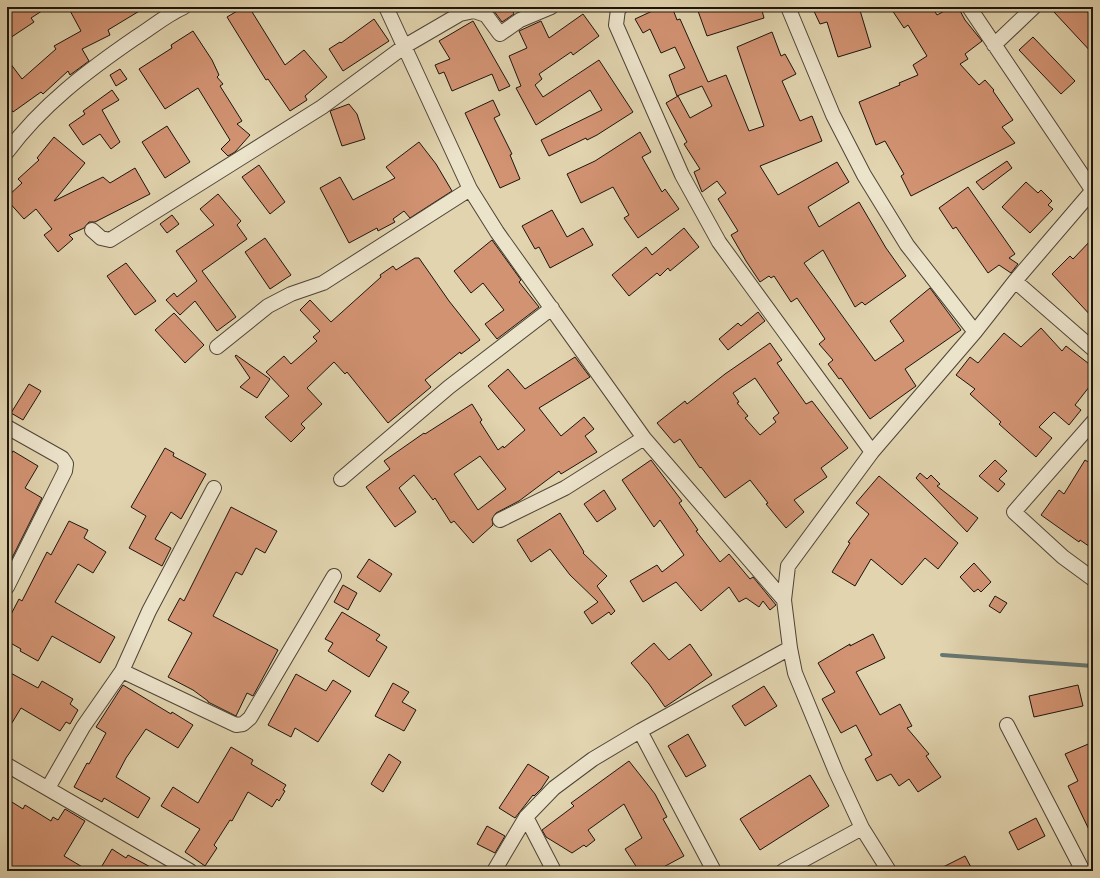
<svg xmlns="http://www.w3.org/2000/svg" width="1100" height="878" viewBox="0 0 1100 878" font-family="'IM FELL English',serif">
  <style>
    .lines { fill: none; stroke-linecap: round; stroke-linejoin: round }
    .stream { stroke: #667671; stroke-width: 4 }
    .building { fill: #d29373; stroke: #1d140d; fill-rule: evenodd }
    .minor-casing { stroke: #4e4436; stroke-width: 16 }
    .minor { stroke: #ece3cb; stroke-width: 14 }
  </style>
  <rect width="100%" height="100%" fill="#e1d4af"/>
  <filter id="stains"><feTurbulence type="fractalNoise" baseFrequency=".005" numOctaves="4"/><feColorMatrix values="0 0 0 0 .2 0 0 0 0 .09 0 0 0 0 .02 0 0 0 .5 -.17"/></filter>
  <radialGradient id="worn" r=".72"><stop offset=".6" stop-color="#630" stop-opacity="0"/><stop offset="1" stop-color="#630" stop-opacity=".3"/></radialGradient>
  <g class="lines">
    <path class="stream" d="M942,655L1093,666"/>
  </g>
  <path class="building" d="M7,7H48L31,18L34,22L7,40Z
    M68,7H146L108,30L110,35L82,49L89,61L70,75L68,71L43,94L41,92L13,112L7,104V59L22,79L56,49L54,46L81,31Z
    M244,7H249L285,65L304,50L327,77L305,96L307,100L290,111L268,79L266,80L227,17Z
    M491,7H511L514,14L502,22Z
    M661,7H672L677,20L680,19L708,82L726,75L749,131L764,126L737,47L772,32L781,56L785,54L796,74L782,81L800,121L812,116L822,141L760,166L778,195L837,162L849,182L808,207L819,227L859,202L886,248L906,276L865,305L862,302L855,307L823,250L804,263L875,361L904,341L890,321L930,288L961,330L905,369L916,386L870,419L841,378L839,379L828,364L833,360L819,344L825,339L797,298L791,302L774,276L771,278L769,276L760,282L746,261L731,235L738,231L718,199L726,193L717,181L702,192L694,172L700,169L684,144L687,142L666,103L678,96L690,118L712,106L702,86L677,96L669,75L685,68L675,47L661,53L650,29L643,33L635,19Z
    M712,7H761L764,18L707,36L698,11Z
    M812,7H859L871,47L838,57L827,22L820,24Z
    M890,7H932L937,15L952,7H958L965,20L982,41L965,54L968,59L960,64L979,85L985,80L994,90L993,91L1013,120L1002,127L1015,143L911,196L901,176L904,174L885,141L876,145L859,102L900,85L899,83L918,75L913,65L927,56L908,25L904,28Z
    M1060,7H1083L1093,18V54L1054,12Z
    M583,14L599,36L573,55L571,52L539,74L542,79L535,85L543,97L599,60L633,112L597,135L587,140L586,138L549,156L541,140L602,110L590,90L536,125L516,88L521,86L509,56L527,48L519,31L541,21L549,38Z
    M374,19L389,41L343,71L329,49L340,42L341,43Z
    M473,21L490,51L510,86L499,91L492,74L452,91L444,72L439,74L435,65L450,59L439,41Z
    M193,31L212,60L219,75L217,77L223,84L220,86L242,121L237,124L250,135L235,152L228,156L221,149L230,140L198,88L165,109L139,69L172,48L171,45Z
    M1033,37L1075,81L1061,94L1019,50Z
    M120,69L127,79L116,86L110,75Z
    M112,90L119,100L102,110L120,142L111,149L100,134L83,145L69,125L85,114L83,111Z
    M493,100L500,115L494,118L512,154L510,155L520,179L500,188L465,113Z
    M349,104L357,114L365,139L342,146L330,111Z
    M167,126L190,162L165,178L142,142Z
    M640,132L651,152L642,157L662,192L665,189L679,209L638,238L624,218L629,215L613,187L581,203L567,174L595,161Z
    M54,137L85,163L54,201L103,177L110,183L135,168L150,194L95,222H89L84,228L69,235L73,239L58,252L44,235L52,229L36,209L24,219L7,200V197L22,183L18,179L39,160L37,158Z
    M419,142L436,164L452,191L410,218L404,211L393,219L395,222L378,231L377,228L349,243L320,188L340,177L353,200L395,178L386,167Z
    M1007,161L1012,168L983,190L976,182Z
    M259,165L285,202L270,214L242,177Z
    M1026,182L1038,193L1041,190L1052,201L1048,205L1053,209L1030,233L1002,207Z
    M968,187L1015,254L1009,258L1018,264L1011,273L999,265L988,273L956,227L953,229L939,208Z
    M218,194L241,221L237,225L247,239L202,271L236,317L217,331L195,301L180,315L166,300L174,293L177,297L197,281L176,251L214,225L200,209Z
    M552,210L567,237L583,228L593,245L550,268L539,247L535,249L522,226Z
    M172,215L179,224L167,233L160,224Z
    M684,228L699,247L670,271L668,268L660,276L657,273L629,296L612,275L646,247L652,255Z
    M265,238L291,275L270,289L245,252Z
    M1093,238V318L1052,274L1070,256L1073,259Z
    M492,240L521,280L519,282L539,307L497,339L485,324L504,310L483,283L471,293L454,271Z
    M415,258H419L449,301L480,340L461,354L460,352L425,380L431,387L388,423L347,372L345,374L334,362L307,388L322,404L301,424L305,428L291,442L265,417L289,396L266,372L284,356L291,364L317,341L313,337L320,331L300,310L310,300L331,322L381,277L380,275L393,266L396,270Z
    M126,263L156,301L135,315L107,276Z
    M758,312L765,321L728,350L719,339L738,323L741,326Z
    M174,313L204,345L185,363L155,330Z
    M1041,328L1062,351L1066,346L1093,367V382L1075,405L1081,410L1069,425L1054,412L1039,427L1052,438L1036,457L999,424L1001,422L970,394L975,389L956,375L970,357L978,363L1004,333L1021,347Z
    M770,343L782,360L777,363L806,404L812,401L848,448L821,468L827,477L794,500L804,512L786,528L766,504L768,503L750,480L725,498L701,467L700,468L680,439L674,443L657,423L685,401L687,404L725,374ZM755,378L779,413L773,418L776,422L760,435L745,418L748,416L737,403L739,402L733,393Z
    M236,355L270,379L257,398L240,387L250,378L235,356Z
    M575,357L590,377L539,408L561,436L584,417L594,429L585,436L597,452L561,474L559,471L519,501L496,513L492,519L493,525L473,543L454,521L451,523L435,498L433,500L414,475L399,488L416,512L395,527L366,487L390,469L384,461L424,433L425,434L472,404L482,420L480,422L498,450L503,446L504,448L525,430L488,386L508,369L525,389ZM480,456L506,489L478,510L454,474Z
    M29,384L41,391L23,420L11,413Z
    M165,448L174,453L173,456L206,474L181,519L171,512L155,539L171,548L162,566L129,548L146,516L131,507Z
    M13,451L38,466L25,488L42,498L7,568V461Z
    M651,460L682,501L679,503L698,530L696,531L720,562L729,554L750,579L753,577L776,605L770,610L763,601L759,607L746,598L739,602L729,587L701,611L676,582L643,602L630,581L657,565L662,572L684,555L660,520L654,527L622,480Z
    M995,460L1007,471L999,479L1005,484L998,492L979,476Z
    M1085,460L1093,465V549L1080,540L1079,542L1041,515L1059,490L1064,494Z
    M920,473L927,479L931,475L940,484L937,486L978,518L967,532L916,478Z
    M879,476L958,543L938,569L925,558L902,585L871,559L855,586L832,572L850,543L848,542L869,514L856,503Z
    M604,490L616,509L597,522L584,504Z
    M231,507L277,531L265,553L256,548L242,575L236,572L213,616L278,650L253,696L247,693L236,716L208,702V701L193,690L168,677L192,633L168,620L180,598L184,601Z
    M560,513L584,552L583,553L607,576L597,586L615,611L611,615L609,612L592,624L584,612L598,602L570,575L550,549L531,562L517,540Z
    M69,521L88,530L84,538L106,552L93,573L78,564L55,602L115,637L100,663L52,636L38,661L20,651L21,649L7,641V622L19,599L22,601L47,552L51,555Z
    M369,559L392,574L380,592L357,577Z
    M974,563L991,582L981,592L978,589L974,592L960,577Z
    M343,585L357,593L348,610L334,602Z
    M995,596L1007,603L1000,613L989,606Z
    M342,612L380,635L376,640L387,647L369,677L328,651L333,643L325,639Z
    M873,634L885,658L856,672L880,715L900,704L912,726L907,728L929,754L926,756L941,777L918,792L909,779L899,786L891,774L877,781L865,759L872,755L856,725L841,733L822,699L835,692L818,663L850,644V646Z
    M654,643L669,660L690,644L712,675L665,707L649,684L631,663Z
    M7,671L38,688L42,681L73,699L70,704L78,710L70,724L66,722L60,731L21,708L7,731Z
    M296,674L326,691L333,680L351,691L318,742L295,728L291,737L268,725Z
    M393,683L409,692L402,702L416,710L404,731L375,716Z
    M123,685L171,714L172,712L193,725L178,748L146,729L126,758L116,777L150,798L138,818L104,798L102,802L74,787L87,763L89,764L106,733L96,727Z
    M1078,685L1083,706L1034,717L1029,696Z
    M764,686L777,706L745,726L732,706Z
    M688,734L706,766L686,777L668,746Z
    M1093,742V838L1068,786L1078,781L1065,754Z
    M231,747L253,760L251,764L286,785L283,790L285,791L279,801L277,799L272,807L248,792L232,821L230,820L214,845L217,848L205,866L185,852L200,829L161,806L173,787L198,803Z
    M389,754L401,762L383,792L371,784Z
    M629,761L655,794L667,817L663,819L684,856L656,871H639L625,849L642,838L624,804L588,830L595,840L586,847L584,845L572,853L546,837L542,830L574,806L571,803Z
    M528,764L549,777L541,789L534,796L533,795L515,818L499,808Z
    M810,775L829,806L760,850L740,819Z
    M7,799L23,809L25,805L51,821L53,817L58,820L65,809L85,821L64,856L89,871H7Z
    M1036,818L1045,836L1018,850L1009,832Z
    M487,826L505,836L495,853L477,844Z
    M112,849L126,858L128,855L158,871H99Z
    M965,856L973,871H935Z"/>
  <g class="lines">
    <g class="minor-casing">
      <path id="minor" d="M386,7L470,189L497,232L644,438L784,600
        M621,7L618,9L616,25L682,175L719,242L872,452
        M788,7L833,115L864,175L907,245L975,332
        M969,7L1093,191
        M994,45L1034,7
        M7,152C42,105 87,71 135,38C151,28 166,15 184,7
        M92,230L101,238L110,240L322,107L405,46L460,14L474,11L486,15L500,34L520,20L551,7
        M1015,281L1093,349
        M217,347L268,306L291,294L323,283L470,189
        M1093,422L1014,512L1063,557L1093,579
        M7,427L62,458L66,464L65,471L7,587
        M341,479L449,387L552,308
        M500,520L565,488L644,438
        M122,671L236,725L243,724L250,718L334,576
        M1007,725L1083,871
        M640,731L714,871
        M7,765L190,871
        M48,788L83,727L122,671L149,611L214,488
        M526,817L554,871
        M494,871L526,817L554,788L593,759L640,731L790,648
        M783,871L862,828
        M889,871L862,828L836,772L795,673L790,648L784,600L788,566L872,452L975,332L1015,281L1093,190"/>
    </g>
    <use href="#minor" class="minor"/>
  </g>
  <rect width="1100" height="878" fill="none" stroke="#e1d4af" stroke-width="24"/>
  <rect x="8" y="8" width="1084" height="862" fill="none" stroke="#1d140d" stroke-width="2"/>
  <rect x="12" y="12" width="1076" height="854" fill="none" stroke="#1d140d"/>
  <rect width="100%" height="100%" filter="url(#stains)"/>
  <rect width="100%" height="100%" fill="url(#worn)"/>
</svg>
